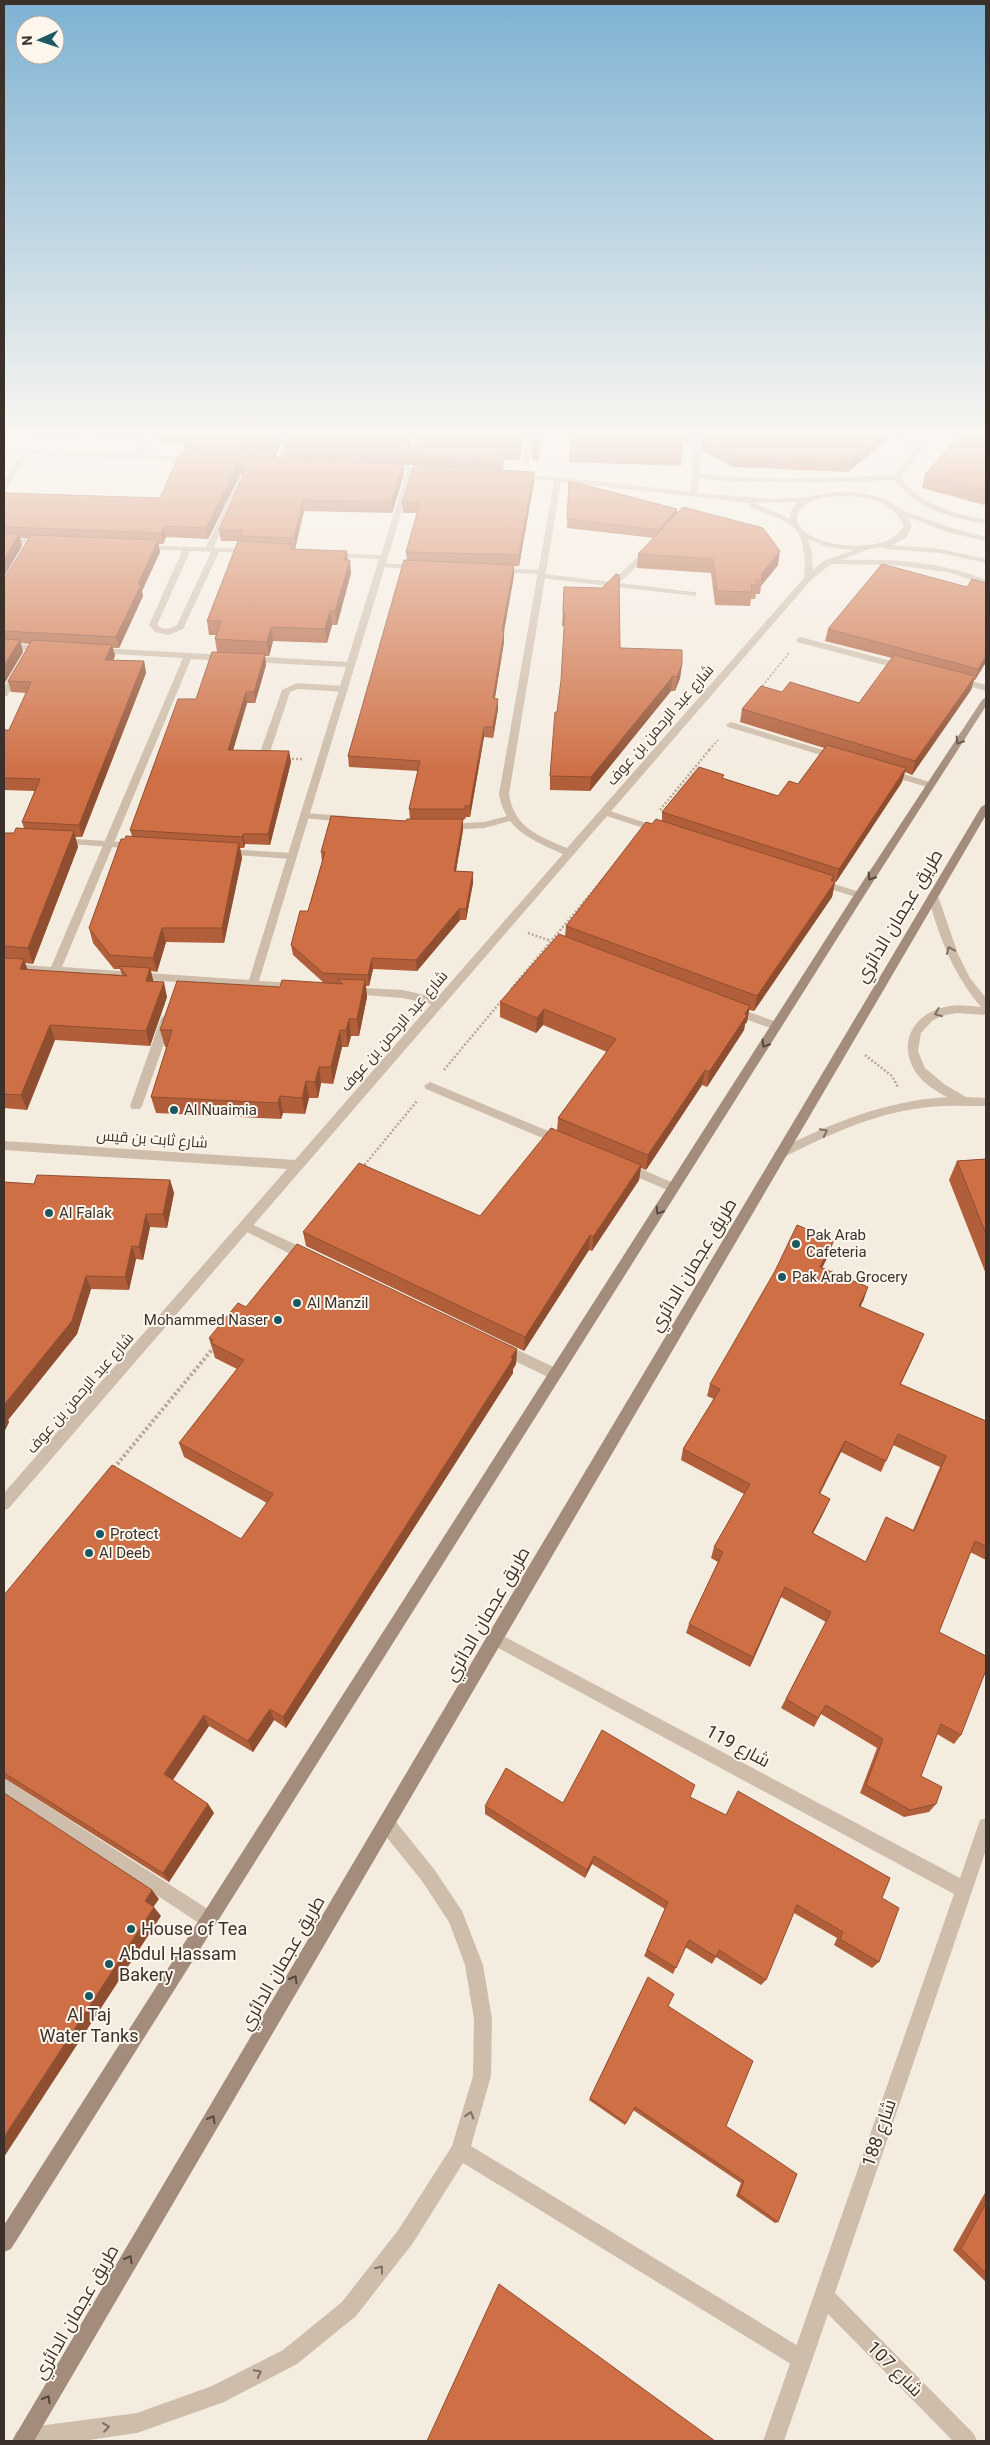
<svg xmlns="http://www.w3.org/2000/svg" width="990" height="2445" viewBox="0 0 990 2445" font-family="Roboto,Cairo,sans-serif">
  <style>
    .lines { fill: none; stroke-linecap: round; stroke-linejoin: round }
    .path-far2 { stroke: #bba794; stroke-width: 2; stroke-dasharray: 2 2; stroke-linecap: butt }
    .path-far1 { stroke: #bba794; stroke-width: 2.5; stroke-dasharray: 2 2; stroke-linecap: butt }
    .path { stroke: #bba794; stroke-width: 4; stroke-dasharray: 2.5 2.5; stroke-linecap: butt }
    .service { fill: #cebdaa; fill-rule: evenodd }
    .minor { fill: #cebdaa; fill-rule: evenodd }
    .tertiary { fill: #cebdaa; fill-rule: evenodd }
    .secondary { fill: #a38c7b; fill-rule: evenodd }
    .wall { fill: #b15f3b; fill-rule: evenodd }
    .shaded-wall { fill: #904e30 }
    .building { fill: #ce6f45; stroke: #904e30; fill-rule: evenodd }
    .oneway { stroke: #56483e }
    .oneway2 { stroke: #7e7064 }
    .poi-dot { fill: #1c5861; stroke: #fcf6ed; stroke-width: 2 }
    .labels { text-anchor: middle; stroke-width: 4; stroke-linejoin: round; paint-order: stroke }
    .street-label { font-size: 15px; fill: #3c312a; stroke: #fcf6ed }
    .poi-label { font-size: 15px; fill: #3c312a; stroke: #fcf6ed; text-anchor: start }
    .near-street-label { font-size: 18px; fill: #3c312a; stroke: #fcf6ed }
    .near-poi-label { font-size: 18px; fill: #3c312a; stroke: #fcf6ed; text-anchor: start }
  </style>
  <rect width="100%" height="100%" fill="#f5ece0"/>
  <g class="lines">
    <path class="path-far2" d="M760,689L789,653
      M709,750L718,740"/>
    <path class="path-far1" d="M288,759H302
      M660,810L710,749
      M528,933L551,941
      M511,989L603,879
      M865,1055L892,1076L898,1087
      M444,1070L502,1000
      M362,1168L417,1101"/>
    <path class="path" d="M114,1468L215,1346"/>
    <path class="service" d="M415,433H421L416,456L412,458L408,456Z
      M525,433H531L530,461L526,463L522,461Z
      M239,477L246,479L213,549L220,550L183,629L169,635L155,632L149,625L183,549L187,547L191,549L157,625C164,631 169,629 177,625L212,550L205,549Z
      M647,548L654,550L619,583L693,592H696V596L541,578L537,576L539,574L499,572L495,570L499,568L542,570L546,572L544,574L611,582Z
      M378,563L419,565L423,567L419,569L381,567H378Z
      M800,637L907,665L908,667L904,670L797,642L796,640Z
      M957,677L986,685V691L954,682L953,680Z
      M297,683L344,686L348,689L344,692L298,689L290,692L268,758L266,760H260L258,758L282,690Z
      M731,722L840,755L842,757L837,760L834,759L728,727L726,725Z
      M887,769L933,783L935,785L930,788L884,774V770Z
      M604,809L661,828L663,830L661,832H655L601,814V810Z
      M305,813L347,816L352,819L347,822L302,818V814Z
      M511,815L514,816V820L484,828L447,830L442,827L447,824L484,822Z
      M61,838L136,843L141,846L136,849L58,843V839Z
      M226,849L292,853L297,856L292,859L222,854L221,852Z
      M818,879L863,893L864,895L859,898L814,884V880Z
      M732,1006L780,1023L782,1026L776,1030L728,1013L726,1010L728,1007Z
      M167,1014L173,1018L142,1106L140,1109H132L130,1106L161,1018Z
      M430,1082L565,1138L567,1141L561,1145L557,1144L426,1089L424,1086Z
      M625,1162L678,1185L680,1188L674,1193L621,1170L619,1167L621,1164Z
      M245,1221L312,1252L313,1256L312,1260H302L241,1229L239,1226L241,1223Z
      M501,1342L560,1370L562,1374L560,1378L555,1380L550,1378L496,1352L494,1348L496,1344Z
      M4,1778L214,1913L217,1919L214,1925L208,1928L202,1925L4,1795Z
      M386,1815L392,1817L434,1869L462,1911L483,1965L492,2019L491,2076L471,2146L808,2352L811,2359L808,2366L801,2369L794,2366L463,2163L413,2243L356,2316L297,2364L224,2402L137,2433L82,2441H13L16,2432L23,2428L137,2413L212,2386L283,2350L342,2302L399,2229L452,2146L473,2076L474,2019L465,1965L449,1922L422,1881L380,1829L378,1823L380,1817Z"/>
    <path class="minor" d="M7,433H13L6,442L4,443V437Z
      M147,433H153L142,455L194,457L198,459L194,461L28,454L7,489H4V482L21,454L4,453V449L135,454Z
      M287,433H293L282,463L275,465Z
      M694,433H700V473C764,483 830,478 895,475L917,446L869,433H880L920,442L928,433H934L901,477C920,506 954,513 986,520V524C953,518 916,510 895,480L819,483L724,481L699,478L697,493L771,499L808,497L833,492L861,493L886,499L904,511L956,529L986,537V541L950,533L908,517L912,526L906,538L892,545L940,549L986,559V563L940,553L886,549C875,543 853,556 841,560C891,559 939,561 986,580V585L948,572L892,565L831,564L811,580L9,1508L4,1510V1493L287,1169L4,1150V1141L295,1160L431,1004L403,998L350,994L345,990L346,987L403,990L437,998L563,854C532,840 505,830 499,794L554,481L518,478L514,476L518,474L606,482L690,492L692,475ZM561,482L750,503L749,507C762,512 781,517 792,526C805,537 806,562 804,578L567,848C539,836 514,828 509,794ZM826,497C856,495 890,495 904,526C891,552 834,549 811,536C783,519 802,501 826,497ZM798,502L791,511L790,519L754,503ZM808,539L827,547L855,550L823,561L813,570L812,553Z
      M386,466L428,468L432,470L428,472L414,471L259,981L298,983L303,987L302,990L4,971V963L51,967L183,658L96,653L95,651L99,648L226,655L230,658L226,661L191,659L62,967L249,980L346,667L248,662L244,659L248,656L347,662L379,559L332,557L328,555L332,553L381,555L407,471L383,470L382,468Z
      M4,539L42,540L46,542L42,544L4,543Z
      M139,545L249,549L253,551L249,553L142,549L138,547Z
      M4,644L44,645L48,648L44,651L4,649Z
      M15,668L22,670L7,696L4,697V687Z
      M494,1631L960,1878L980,1820L986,1818V1850L835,2293L974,2434L977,2441H953L828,2314L784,2441H763L954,1894L489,1643L486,1638L489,1633Z"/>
    <path class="tertiary" d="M933,893L938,896L958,954L970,978L986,998V1015L957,1013L941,1016L932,1021L921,1033L918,1051L925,1068L944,1084L966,1097L986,1098V1106C967,1106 948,1105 929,1107C877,1112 830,1134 784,1157H776L774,1154L776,1151C831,1123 885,1101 947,1097C936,1091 924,1084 917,1074C895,1042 915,1011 950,1006C960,1004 971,1006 981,1007C953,974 939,937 928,896Z"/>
    <path class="secondary" d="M986,697V706L864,896L11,2249L4,2252V2225L854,895L982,700Z
      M986,804V815L34,2441H12L489,1633L981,807Z"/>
  </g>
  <path class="wall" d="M12,433H145L141,439L78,436L77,439L13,436Z
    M151,433H285L275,458H284V450L290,433H413L409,448L412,449L523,433L520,460L504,459L502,470L534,472V482L519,566H514V575L504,631V642L495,698L498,709L493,738L484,737L470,817H466L465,819L463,820V830L456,871L473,872V883L466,920H460L417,971L373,969L369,986H366L367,997L359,1036H351L348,1047H342L333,1084L321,1083L318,1098H309L305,1114L283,1113L281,1119L156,1113L151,1097L167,1047H165L160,1030L280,987L324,983L293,955L291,945L308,911L322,862L321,852L410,819L409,809L418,771L349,767L348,756L407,560L406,552L417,513H403L402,503L414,465H403L404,475L392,513L304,511L295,549L348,560L351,573L337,625H332L327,643L273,641L269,656H265L266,665L255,703H247L233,750L289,751L291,762L270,845L245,844L244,848H240L242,858L224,943L166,942L157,972L151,971L153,982L167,997L150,1046L55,1040L27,1110L4,1108V833H14L24,828L22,822L35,791L4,790V730H9L26,693L11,692L8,681L30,644L21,643L23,652L4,684V577L6,576L29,539L20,538L22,546L4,577V493L160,498L185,453L184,446V444H162L161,440L152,439ZM240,475L243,477L219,530L221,541H242L207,621L209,635H216L215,639L217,652L196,699L130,830L132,836L89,928L93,943L114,969H120L122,975L28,970L25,963L33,964L78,847L75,837H82L146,673L144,661L113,660L115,656L113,648H119L143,596L142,591L160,552L158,544H163L166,537L208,539Z
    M533,433H542L538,461L532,460Z
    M571,433H693L692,446L682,441L681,466L569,462Z
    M700,433H897L896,435L888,434L887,440L848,472L733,467L702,451Z
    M986,433V503L984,505L922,488L925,474Z
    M569,481L677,509V514L778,565L761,586L760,594H756L755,599H751L750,606L715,605L711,573L637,568L638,554L654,538L567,528Z
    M986,583V662L975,680H974L971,690L912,775L905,772L902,782L836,882H835L832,897L754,1011L749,1010L747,1022L745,1024L744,1030L707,1087L702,1085L646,1170L641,1168L639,1180L592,1251L589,1250L524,1351L306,1246L303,1232L480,1216L557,1131L558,1118L607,1052L543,1025L536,1033L500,1017V1002L565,936L566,926L652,824L662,820V812L723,778L778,796L798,784L824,748L740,722L742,709L782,692L859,703L892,658L825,641L828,629L967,587Z
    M564,587L620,648L682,664L680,678L675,691H671L590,791L550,790V776L561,680L564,626H562Z
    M986,1159V1274L949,1180L957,1161Z
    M170,1180L174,1193L167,1228L150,1227L143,1260L136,1259L129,1290L91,1289L77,1334L8,1420L9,1422L4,1432V1182L34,1184Z
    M830,1252L822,1268L864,1299L860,1307L919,1346L901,1384L986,1421V1560L970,1552L939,1632L961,1735L954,1744L937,1734L921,1776L936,1804L929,1812L904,1817L860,1793L877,1748L821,1714L814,1727L781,1708L826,1622L781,1597L750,1667L686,1633L689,1624L718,1562L711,1558L714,1547L744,1494L681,1460L683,1449L714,1399L707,1396L710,1384ZM893,1445L940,1467L913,1530L886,1517L865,1562L813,1533L825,1510L820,1494L841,1452L881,1472Z
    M246,1307L517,1349L516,1364L513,1369V1373L286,1728L274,1720L253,1752L209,1726L173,1780L208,1804L214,1813L169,1882L4,1778V1595L241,1539L267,1503L184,1457L179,1443L237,1369L215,1358L209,1338Z
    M690,1798L882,1898L879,1962L872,1968L834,1945L837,1938L794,1913L766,1980L761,1985L716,1957L712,1964L685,1947L673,1974L644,1956L665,1909L592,1864L585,1878L485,1814V1806L563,1803Z
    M648,1977L668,2006L726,2126L778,2222L775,2223L736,2196L741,2183L633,2110L625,2125L589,2100Z
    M986,2191V2282L953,2250Z"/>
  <path class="shaded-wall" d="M75,433H78V436L77,439Z
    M140,433H145L141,439Z
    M280,433H285L274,460L273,450Z
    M410,433H413L407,455L406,446Z
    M522,433H523L520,460V450Z
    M541,433H542L538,461V450Z
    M885,433H888L887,440L848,472L850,462Z
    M504,449V459L502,472V462Z
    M238,464L240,475L208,539L206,528Z
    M403,464L404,475L392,513L391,502Z
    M534,472V482L519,566V555Z
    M303,500L304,511L295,549L294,538Z
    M677,509L676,518L658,538L659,530Z
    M164,526L166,537L163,544L161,533Z
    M19,534L22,546L4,577V560Z
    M158,540L160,552L142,591L143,596L119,648L116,637Z
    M347,551L348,565L344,560Z
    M780,551L778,565L761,586L762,580L761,574Z
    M350,560L351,573L337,625L335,611Z
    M514,565V575L502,642V631Z
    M330,611L332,625L327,643L325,629Z
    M271,627L273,641L269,656L267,642Z
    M504,631V642L493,709V698Z
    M20,640L23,652L4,684V666Z
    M112,645L115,656L108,672L105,660Z
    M265,654L266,665L255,703L254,692Z
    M986,656V662L975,680L978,669Z
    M144,661L146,673L82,837L79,825Z
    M682,664L680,678L675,691L677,677Z
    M673,676L671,691L590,791L591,777Z
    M975,676L971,690L912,775L915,761Z
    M246,692L247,703L230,761L228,750Z
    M498,699V709L493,738V727Z
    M484,727V737L470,817V806Z
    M289,751L291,762L270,845L268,834Z
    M906,768L902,782L836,882L839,869Z
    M463,819V830L454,882V871Z
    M74,831L78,847L33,964L28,948Z
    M243,834L245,844L244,848L242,837Z
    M239,843L242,858L224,943L222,928Z
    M473,872V883L466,920V909Z
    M834,876L831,887L835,882L832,897L754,1011L757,996Z
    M459,909L460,920L417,971L416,960Z
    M162,928L166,942L157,972L153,958Z
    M372,958L373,969L369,986L368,975Z
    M24,959L29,975L20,969Z
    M150,968L154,983L146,981Z
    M365,980L367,997L359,1036L357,1019Z
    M164,982L167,997L150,1046L146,1031Z
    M750,1006L747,1022L745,1024L744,1030L707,1087L709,1072Z
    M544,1009L543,1025L536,1033L537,1018Z
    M349,1019L351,1036L348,1047L346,1030Z
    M50,1025L55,1040L27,1110L21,1095Z
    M340,1030L342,1047L333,1084L331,1067Z
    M319,1067L321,1083L318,1098L315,1082Z
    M705,1070L702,1085L646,1170L648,1155Z
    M306,1081L309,1098L305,1114L302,1098Z
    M280,1096L283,1113L281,1119L278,1103Z
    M641,1165L639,1180L592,1251L593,1237Z
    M170,1180L174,1193L167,1228L163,1214Z
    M146,1214L150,1227L143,1260L139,1247Z
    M590,1235L589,1250L524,1351L525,1337Z
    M834,1240L830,1252L816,1280L820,1267Z
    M132,1246L136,1259L129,1290L125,1277Z
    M86,1276L91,1289L77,1334L8,1420L9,1422L4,1432V1405Z
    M868,1287L864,1299L855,1318L859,1306Z
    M517,1349L516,1364L513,1369V1373L286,1728L283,1717Z
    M845,1441L841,1452L814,1504L819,1493Z
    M830,1499L825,1510L808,1543L812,1533Z
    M785,1587L781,1597L750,1667L753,1657Z
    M270,1709L274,1720L253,1752L248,1741Z
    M204,1715L209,1726L170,1784L164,1774Z
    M208,1804L214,1813L169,1882L163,1873Z
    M594,1856L592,1864L585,1878L587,1870Z
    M152,1890L159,1899L152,1909L145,1901Z
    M154,1907L161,1916L4,2157V2137Z"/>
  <path class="building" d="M160,433H280L273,450L184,446L189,434Z
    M290,433H410L406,446L412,449L417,446L420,433H522L520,450L504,449L502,462L410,455L284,450Z
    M533,433H541L538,450H532Z
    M571,433H682V456L570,452Z
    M702,433H885L850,462L734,457L703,441Z
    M962,433H986V491L925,474Z
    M180,453L403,464L391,502L303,500L294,538L241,536L243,530H219L246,469L238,464L206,528L164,526L161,533L4,527V493L160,498Z
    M414,465L534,472L519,555L406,552L420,503H402Z
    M569,481L677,509L659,530L567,519Z
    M683,507L763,528L780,551L761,574L762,580H756L757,585H751L752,592L717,591L713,559L638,554Z
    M4,534H19L4,560Z
    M31,535L158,540L138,584L141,585L116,637L4,631V577L6,576Z
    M238,541L291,544L290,549L347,551L344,560H350L335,611H330L325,629L271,627L267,642L215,639L221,621H207Z
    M404,560L514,565L502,631H504L493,698L498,699L493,727H484L470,806H465V809H409L420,761L348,756Z
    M882,564L967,587L972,579L986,583V656L978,669L828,629Z
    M616,574L619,575L620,648L682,650V664L677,677L673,676L591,777L550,776L555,712H557L561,680L565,612L563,611L564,587L602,588Z
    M4,639L20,640L4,666Z
    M32,640L112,645L105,660L144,661L79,825L22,822L40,779L4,778V730H9L31,682L8,681Z
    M212,652L265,654L254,692H246L228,750L289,751L268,834H243L242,837L130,830L178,699H196Z
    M894,655L975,676L915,761L742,709L761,686L782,692L790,682L859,703Z
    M827,745L906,768L839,869L662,812L699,767L724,775L722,778L778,796L789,781L798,784Z
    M331,816L406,821L407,819H463L454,871L473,872L466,909H459L416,960L372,958L368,975L323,973L291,945L300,911H308L325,852H321Z
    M656,819L834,876L831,880L835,882L757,996L566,926L646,822L652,824Z
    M16,828L74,831L28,948L4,946V833H14Z
    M126,836L239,843L222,928H162L153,958L110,955L89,928L121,839H125Z
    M559,934L750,1006L745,1014L747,1015L709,1072L705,1070L648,1155L558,1118L616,1039L544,1009L537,1018L500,1002Z
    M4,958L24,959L20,969L127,976L119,966L150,968L146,981L164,982L146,1031L50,1025L21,1095L4,1094Z
    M337,979L365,980L357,1019H349L346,1030H340L331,1067H319L315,1082L306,1081L302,1098L280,1096L278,1103L151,1097L172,1030H160L177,981L280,987L282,980L343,984Z
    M551,1128L641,1165L593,1237L590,1235L525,1337L303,1232L359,1163L480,1216Z
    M986,1159V1234L957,1161Z
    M37,1175L170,1180L163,1214H146L139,1247L132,1246L125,1277L86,1276L72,1321L4,1405V1182L34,1184Z
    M797,1225L834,1240L820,1267L868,1287L859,1306L924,1334L900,1384L986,1421V1546L975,1541L939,1632L986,1656V1670L961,1735L941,1724L921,1776L942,1787L936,1804L910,1810L866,1785L883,1739L826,1705L818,1718L786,1699L831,1612L785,1587L753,1657L689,1624L723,1552L714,1547L750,1484L683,1449L720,1389L710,1384L775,1271ZM898,1434L946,1456L914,1531L886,1517L866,1562L812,1533L830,1499L819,1493L845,1441L886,1461Z
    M297,1244L517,1349L511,1357L513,1359L283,1717L270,1709L248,1741L204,1715L164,1774L208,1804L163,1873L4,1773V1595L112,1465L241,1539L273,1494L179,1443L244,1360L211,1343L213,1340L209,1338L238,1303L246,1307Z
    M602,1730L695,1785L690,1797L726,1815L738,1791L890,1878L882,1898L899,1908L879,1962L840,1939L843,1932L797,1905L766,1980L719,1950L716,1957L689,1940L676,1968L647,1950L668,1902L594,1856L587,1870L485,1806L506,1768L563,1803Z
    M4,1793L152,1890L145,1901L154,1907L4,2137Z
    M648,1977L674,1994L668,2006L753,2061L726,2126L797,2174L778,2222L739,2194L744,2181L635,2107L626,2123L590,2098Z
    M986,2203V2273L961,2249Z
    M499,2284L715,2441H427Z"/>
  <defs><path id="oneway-chevron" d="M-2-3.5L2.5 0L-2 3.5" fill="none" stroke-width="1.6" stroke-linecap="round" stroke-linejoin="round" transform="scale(1.25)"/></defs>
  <g class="oneway">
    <use href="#oneway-chevron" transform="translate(959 741) rotate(123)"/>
    <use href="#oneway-chevron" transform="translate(871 877) rotate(123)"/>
    <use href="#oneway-chevron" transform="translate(765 1044) rotate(122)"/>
    <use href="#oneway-chevron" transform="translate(659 1211) rotate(122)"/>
    <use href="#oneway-chevron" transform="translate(294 1979) rotate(-60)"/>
    <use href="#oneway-chevron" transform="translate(212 2119) rotate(-60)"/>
    <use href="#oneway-chevron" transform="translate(129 2259) rotate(-60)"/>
    <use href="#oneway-chevron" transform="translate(47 2399) rotate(-60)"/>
  </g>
  <g class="oneway2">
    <use href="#oneway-chevron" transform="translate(950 950) rotate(-113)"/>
    <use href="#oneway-chevron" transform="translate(938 1013) rotate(158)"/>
    <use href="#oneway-chevron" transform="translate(824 1132) rotate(-27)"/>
    <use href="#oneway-chevron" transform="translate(470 2115) rotate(-73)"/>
    <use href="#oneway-chevron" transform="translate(380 2269) rotate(-52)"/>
    <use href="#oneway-chevron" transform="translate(258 2373) rotate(-27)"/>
    <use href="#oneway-chevron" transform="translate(106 2427) rotate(-8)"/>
  </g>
  <linearGradient id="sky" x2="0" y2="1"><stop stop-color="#7db2d3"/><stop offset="0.56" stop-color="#faf6f1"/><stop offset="1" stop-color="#faf6f1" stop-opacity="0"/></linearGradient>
  <rect width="990" height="775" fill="url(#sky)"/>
  <g class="poi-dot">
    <circle cx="174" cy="1110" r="5"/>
    <circle cx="49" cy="1213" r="5"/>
    <circle cx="796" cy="1244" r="5"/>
    <circle cx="782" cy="1277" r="5"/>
    <circle cx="297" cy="1303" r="5"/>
    <circle cx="278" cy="1320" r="5"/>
    <circle cx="100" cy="1534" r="5"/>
    <circle cx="89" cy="1553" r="5"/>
    <circle cx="131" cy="1929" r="5"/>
    <circle cx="109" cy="1964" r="5"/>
    <circle cx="89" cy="1996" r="5"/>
  </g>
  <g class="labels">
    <g class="street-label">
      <text transform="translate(660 725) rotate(-49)" y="5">شارع عبد الرحمن بن عوف</text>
      <text transform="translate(394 1031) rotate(-49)" y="5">شارع عبد الرحمن بن عوف</text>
      <text transform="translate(152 1139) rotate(4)" y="5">شارع ثابت بن قيس</text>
      <text transform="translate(80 1393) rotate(-49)" y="5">شارع عبد الرحمن بن عوف</text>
    </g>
    <g class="poi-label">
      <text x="184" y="1115">Al Nuaimia</text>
      <text x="59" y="1218">Al Falak</text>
      <text x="806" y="1240">Pak Arab<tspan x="806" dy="17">Cafeteria</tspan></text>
      <text x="792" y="1282">Pak Arab Grocery</text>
      <text x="307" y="1308">Al Manzil</text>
      <text x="268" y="1325" text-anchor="end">Mohammed Naser</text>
      <text x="110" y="1539">Protect</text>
      <text x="99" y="1558">Al Deeb</text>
    </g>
    <g class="near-street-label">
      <text transform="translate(899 916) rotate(-59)" y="6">طريق عجمان الدائري</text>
      <text transform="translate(693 1265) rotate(-59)" y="6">طريق عجمان الدائري</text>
      <text transform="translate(487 1614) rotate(-60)" y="6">طريق عجمان الدائري</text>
      <text transform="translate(738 1746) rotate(28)" y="6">شارع 119</text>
      <text transform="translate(282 1963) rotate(-60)" y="6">طريق عجمان الدائري</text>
      <text transform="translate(879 2133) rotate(-71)" y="6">شارع 188</text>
      <text transform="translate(76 2312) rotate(-60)" y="6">طريق عجمان الدائري</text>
      <text transform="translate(895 2369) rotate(45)" y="6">شارع 107</text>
    </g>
    <g class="near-poi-label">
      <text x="141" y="1935">House of Tea</text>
      <text x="119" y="1960">Abdul Hassam<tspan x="119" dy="21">Bakery</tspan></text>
      <text x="89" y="2021" text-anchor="middle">Al Taj<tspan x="89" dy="21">Water Tanks</tspan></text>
    </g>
  </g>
  <rect width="990" height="2445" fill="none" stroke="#3c312a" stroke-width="10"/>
  <g transform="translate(40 40) rotate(267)"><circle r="24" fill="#fcf6ed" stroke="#afa79f"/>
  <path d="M0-4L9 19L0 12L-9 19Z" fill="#1c5861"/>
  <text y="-8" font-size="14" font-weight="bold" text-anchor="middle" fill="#3c312a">N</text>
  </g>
</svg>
